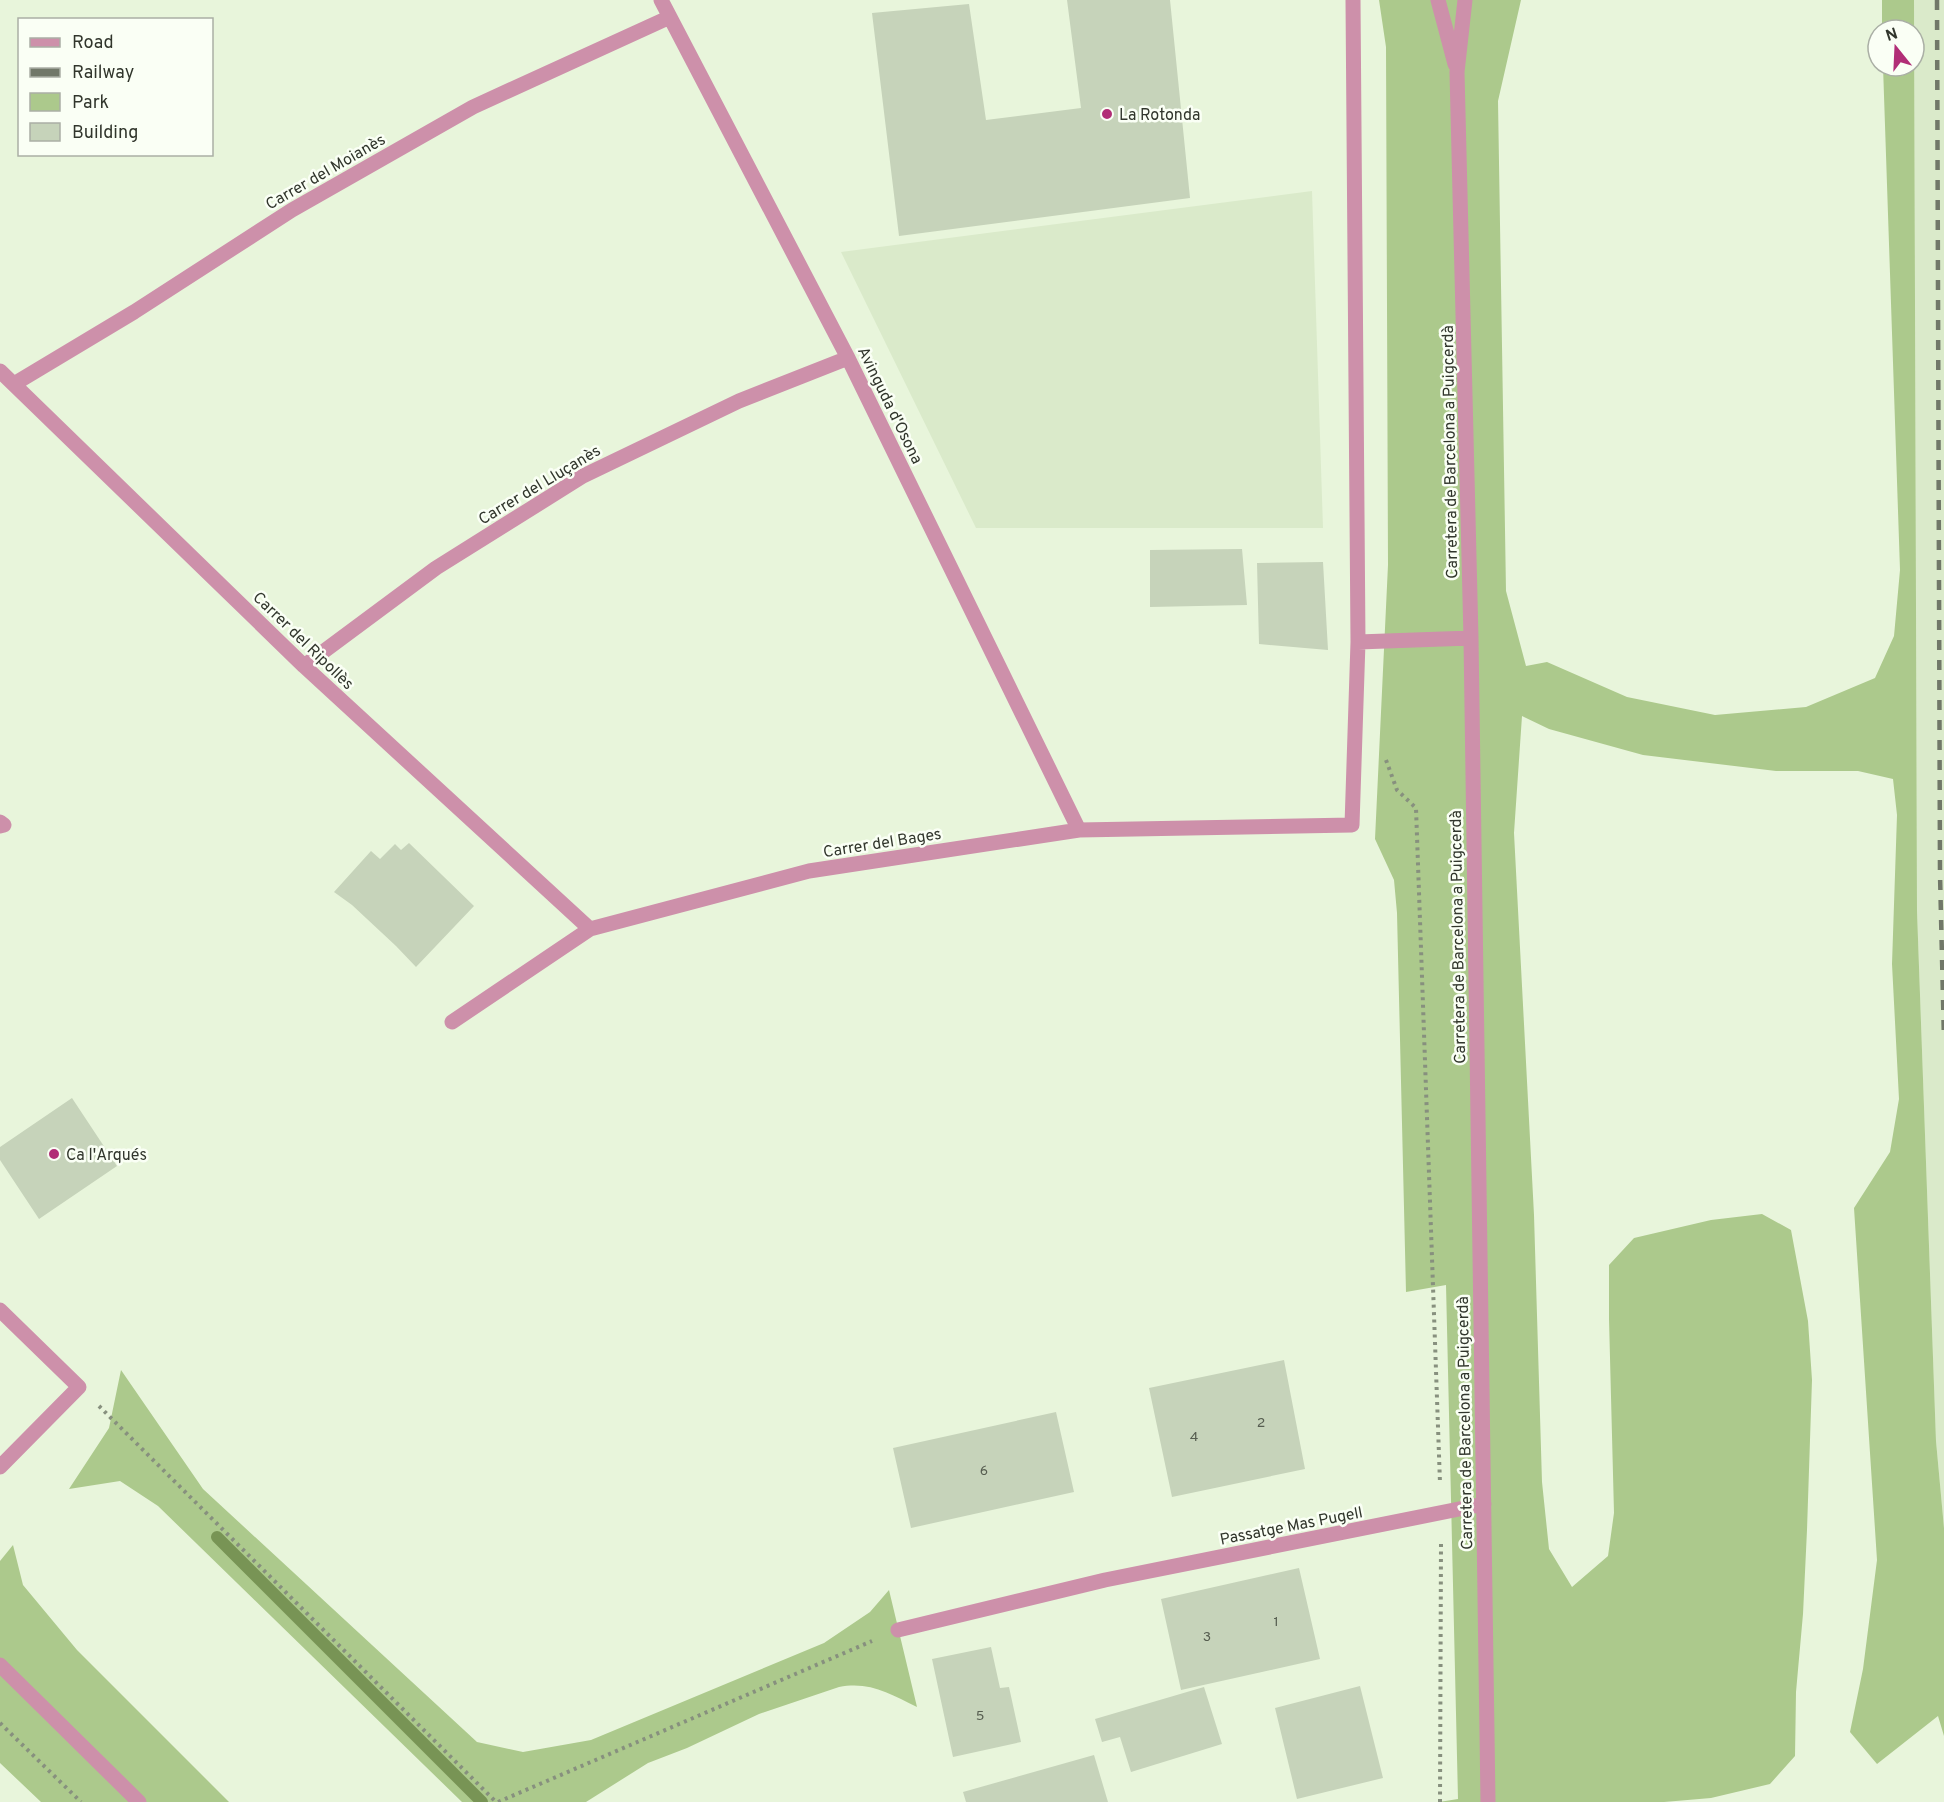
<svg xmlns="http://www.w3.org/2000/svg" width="1944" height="1802" viewBox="0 0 1944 1802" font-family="Overpass,sans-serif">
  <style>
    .built { fill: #daeaca }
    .green { fill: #acc98c }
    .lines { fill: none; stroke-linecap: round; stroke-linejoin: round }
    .stream { stroke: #789455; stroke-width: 12 }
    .building { fill: #c6d3ba }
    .path { stroke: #87907e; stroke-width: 4; stroke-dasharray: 3 4.5; stroke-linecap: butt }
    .minor { stroke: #cd90aa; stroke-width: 15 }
    .rail { stroke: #717869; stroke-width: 4.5; stroke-dasharray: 10 10; stroke-linecap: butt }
    .poi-dot { fill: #b12e76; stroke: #fafff5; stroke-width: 2 }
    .labels { text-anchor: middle; stroke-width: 5; stroke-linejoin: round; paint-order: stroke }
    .number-label { font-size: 14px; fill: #565d50 }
    .poi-label { font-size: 16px; fill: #31362c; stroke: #fafff5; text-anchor: start }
    .street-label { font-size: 16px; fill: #31362c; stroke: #fafff5 }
  </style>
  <rect width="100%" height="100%" fill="#e8f5db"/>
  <path class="built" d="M1914,0H1944V1528L1936,1441L1917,911Z
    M1312,191L1323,528H976L841,252Z"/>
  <path class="green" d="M1379,0H1521L1498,101L1506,591L1526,666L1547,662L1627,697L1715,715L1806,707L1875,678L1894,636L1900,570L1883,66H1914V30H1882V0H1914L1917,911L1936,1441L1944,1528V1736L1938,1716L1877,1764L1850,1732L1863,1669L1877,1560L1854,1208L1890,1152L1899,1099L1892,964L1897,815L1893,779L1858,771H1776L1643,755L1549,729L1522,716L1514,833L1534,1215L1542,1482L1549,1549L1572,1587L1608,1556L1614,1513L1609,1319V1265L1634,1238L1711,1220L1762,1214L1791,1230L1808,1321L1812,1380L1807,1530L1803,1614L1796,1692L1795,1756L1770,1784L1711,1798L1664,1802H1439L1458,1799L1446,1285L1406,1292L1397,913L1394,880L1375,839L1388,565L1386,47Z
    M121,1370L203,1489L477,1742L523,1752L591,1740L824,1643L870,1612L889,1590L917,1707C890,1694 870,1681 839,1687L759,1714L687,1748L648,1763L586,1802H462L158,1506L120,1481L69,1489L109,1428Z
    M13,1545L23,1585L77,1650L229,1802H41L0,1763V1561Z"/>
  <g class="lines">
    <path class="stream" d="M217,1537L482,1802"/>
  </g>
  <path class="building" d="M1067,0H1170L1190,198L899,236L872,13L969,4L986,120L1081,108Z
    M1242,549L1247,605L1150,607V550Z
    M1323,562L1328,650L1259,644L1257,563Z
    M409,843L474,906L416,967L396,946L352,905L334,892L371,851L380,859L395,844L401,850Z
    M72,1098L117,1166L39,1219L0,1160V1147Z
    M1284,1360L1305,1469L1172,1497L1149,1388Z
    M1056,1412L1074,1492L911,1528L893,1448Z
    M1299,1568L1320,1659L1181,1690L1161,1599Z
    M991,1647L1000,1688L1009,1687L1021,1742L953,1757L932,1659Z
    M1360,1686L1383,1778L1297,1799L1275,1708Z
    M1204,1687L1222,1744L1131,1772L1120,1737L1102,1742L1095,1719Z
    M1094,1755L1108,1802H966L963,1792Z"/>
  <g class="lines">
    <path class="path" d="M1386,760L1397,790L1416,808L1440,1483
      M99,1406L496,1802
      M0,1723L81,1802
      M498,1802L872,1641
      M1440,1802L1441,1542"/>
    <path class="minor" d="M661,0L848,358L1079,830
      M1438,0L1455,64
      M1465,0L1457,72L1471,638L1488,1802
      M0,371L304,666L590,929
      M14,384L134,312L292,210L473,107L670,17
      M1358,642L1471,638
      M304,666L436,568L583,476L739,401L848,358
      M0,822L4,825L0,826
      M452,1022L590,929L809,871L1079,830L1352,825L1358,642L1353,0
      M0,1310L79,1387L0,1467
      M898,1630L1105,1580L1484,1504
      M0,1665L139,1802"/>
    <path class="rail" d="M1937,0L1940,874L1944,1040"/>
  </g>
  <g class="poi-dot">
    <circle cx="1107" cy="114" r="6"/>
    <circle cx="54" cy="1154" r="6"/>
  </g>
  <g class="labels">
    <g class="number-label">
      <text x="1261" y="1427">2</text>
      <text x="1194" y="1441">4</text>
      <text x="984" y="1475">6</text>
      <text x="1276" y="1626">1</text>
      <text x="1207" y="1641">3</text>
      <text x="980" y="1720">5</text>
    </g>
    <g class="poi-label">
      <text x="1119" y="120">La Rotonda</text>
      <text x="66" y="1160">Ca l'Arqués</text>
    </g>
    <g class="street-label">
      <text transform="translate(325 171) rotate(-30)" y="6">Carrer del Moianès</text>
      <text transform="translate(891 405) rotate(64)" y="6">Avinguda d'Osona</text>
      <text transform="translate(1449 452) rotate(-91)" y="6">Carretera de Barcelona a Puigcerdà</text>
      <text transform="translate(539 484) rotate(-31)" y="6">Carrer del Lluçanès</text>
      <text transform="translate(304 640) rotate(44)" y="6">Carrer del Ripollès</text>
      <text transform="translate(882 842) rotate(-9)" y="6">Carrer del Bages</text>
      <text transform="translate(1457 937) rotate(-91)" y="6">Carretera de Barcelona a Puigcerdà</text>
      <text transform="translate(1464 1423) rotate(-91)" y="6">Carretera de Barcelona a Puigcerdà</text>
      <text transform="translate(1291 1525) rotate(-11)" y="6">Passatge Mas Pugell</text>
    </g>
  </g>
  <rect x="18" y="18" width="195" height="138" fill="#fafff5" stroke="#aaafa5" stroke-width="1.5"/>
  <rect x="30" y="38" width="30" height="9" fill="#cd90aa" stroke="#aaafa5" stroke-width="1.5"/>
  <text x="72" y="48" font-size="18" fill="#31362c">Road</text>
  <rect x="30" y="68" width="30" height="9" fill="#717869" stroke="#aaafa5" stroke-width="1.5"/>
  <text x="72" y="78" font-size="18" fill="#31362c">Railway</text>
  <rect x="30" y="93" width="30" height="18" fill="#acc98c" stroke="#aaafa5" stroke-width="1.5"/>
  <text x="72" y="108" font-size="18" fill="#31362c">Park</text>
  <rect x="30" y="123" width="30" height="18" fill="#c6d3ba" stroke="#aaafa5" stroke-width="1.5"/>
  <text x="72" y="138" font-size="18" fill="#31362c">Building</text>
  <g transform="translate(1896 48) rotate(342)"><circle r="28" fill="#fafff5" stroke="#aaafa5" stroke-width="1.5"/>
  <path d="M0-4.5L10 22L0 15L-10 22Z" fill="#b12e76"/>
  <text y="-9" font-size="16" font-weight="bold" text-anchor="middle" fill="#31362c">N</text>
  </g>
</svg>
